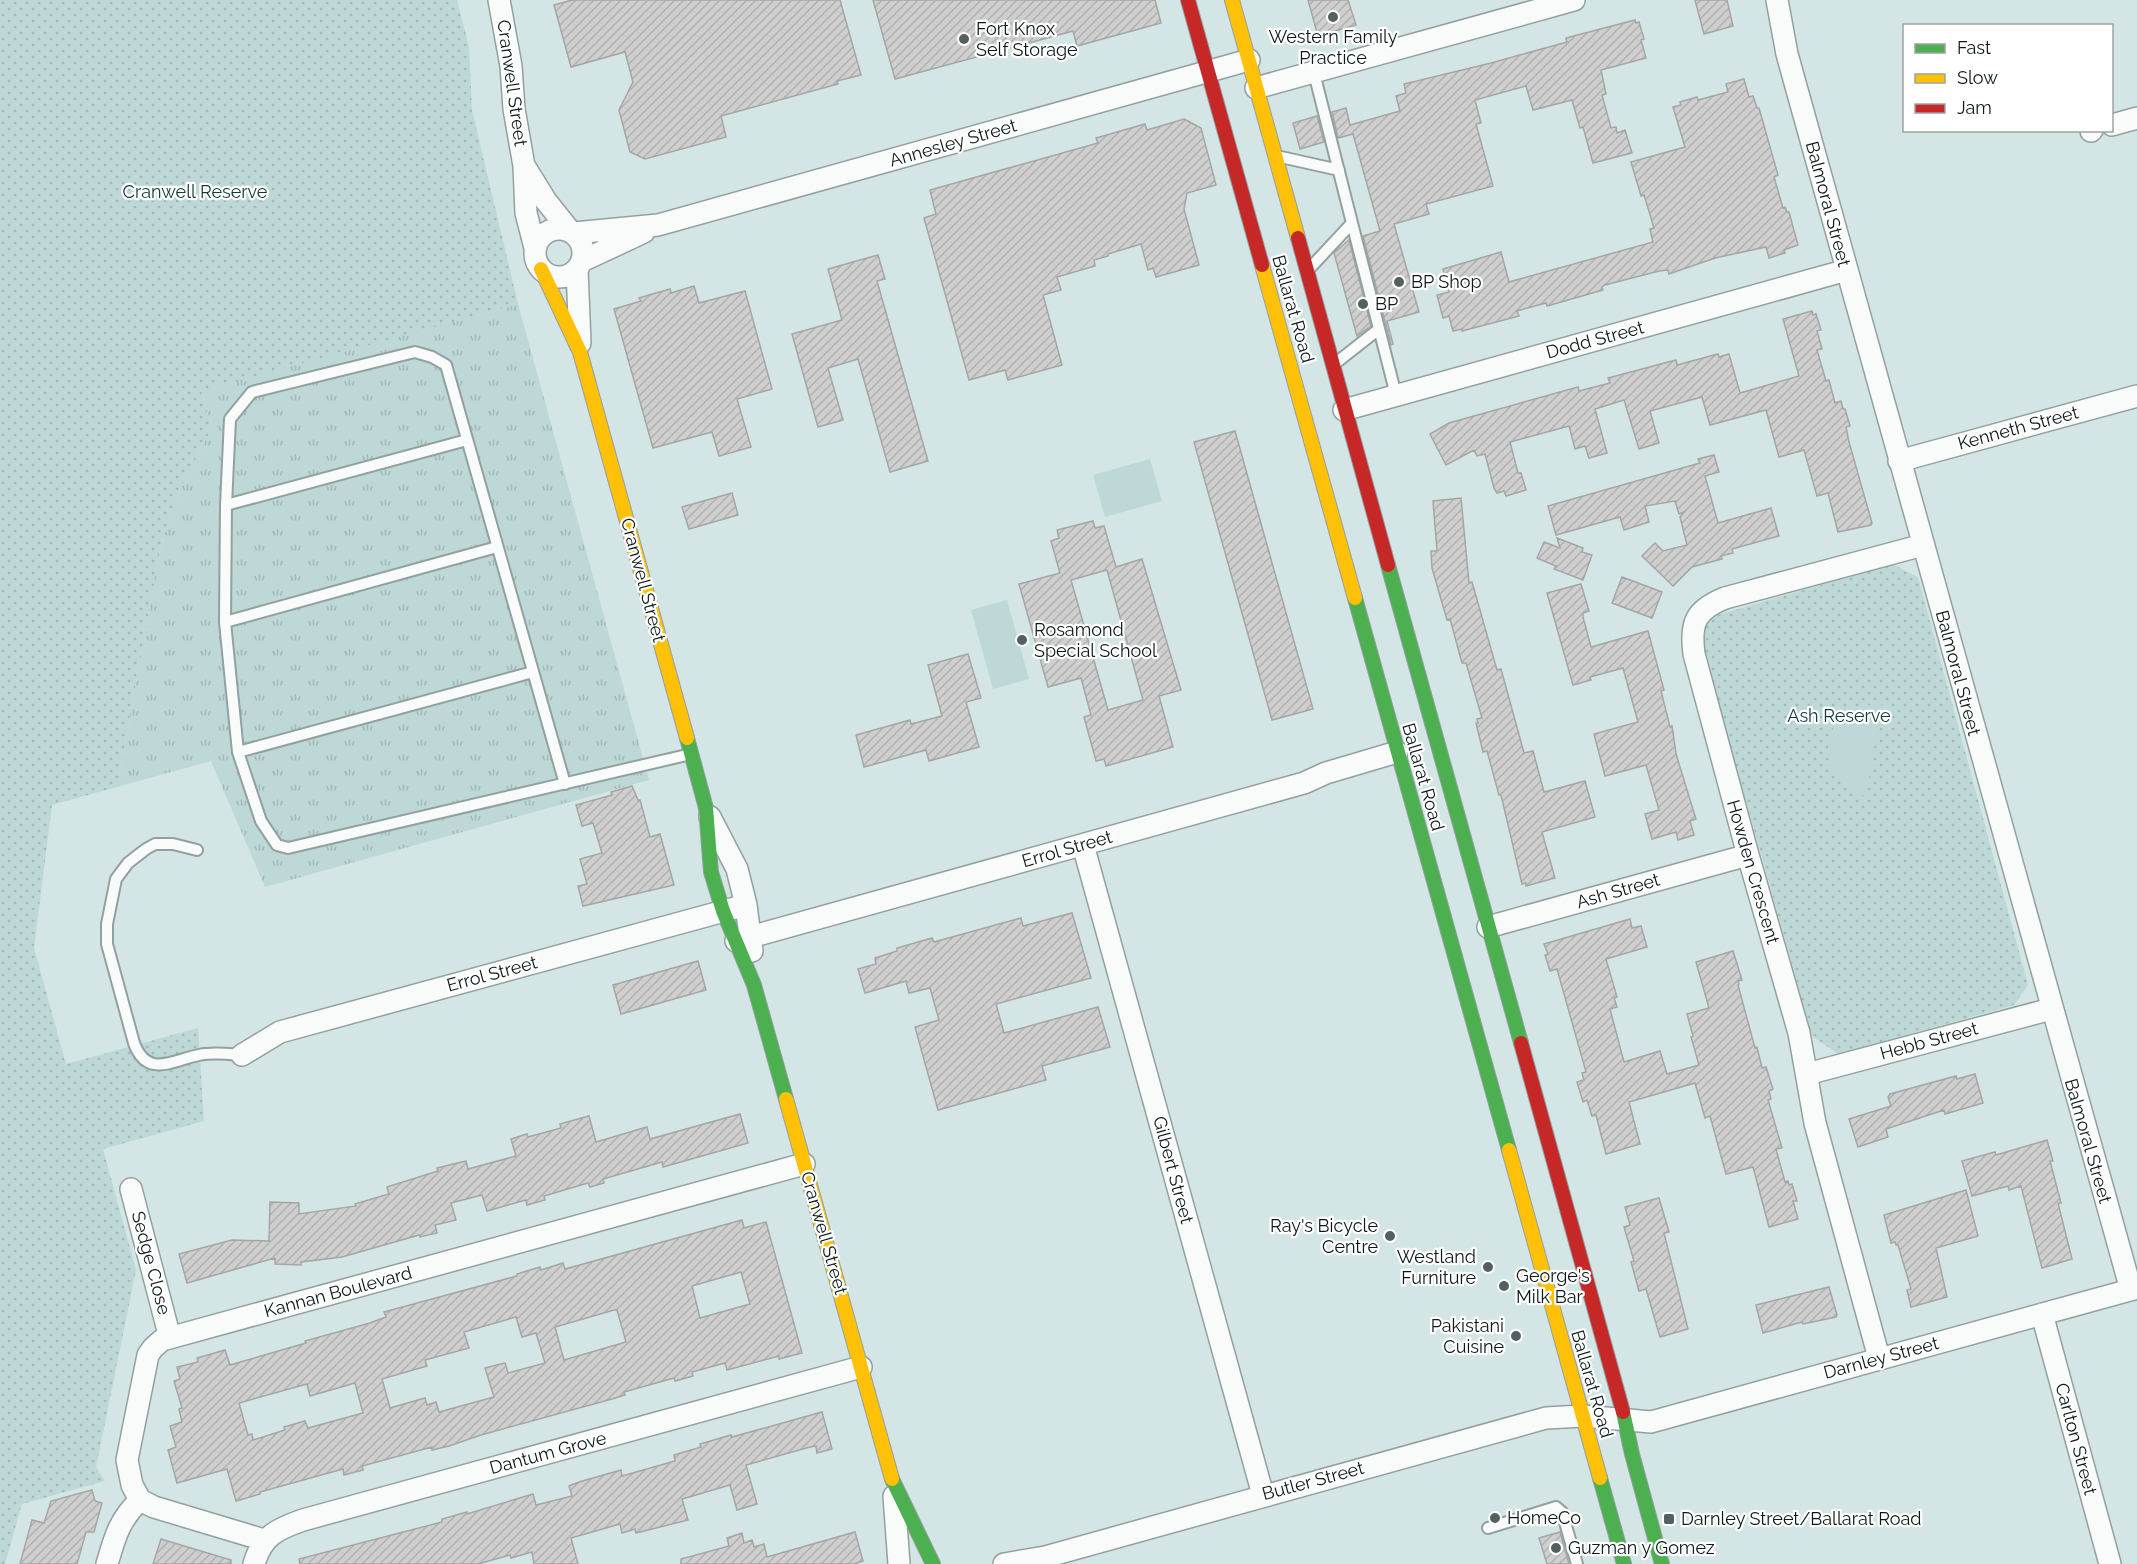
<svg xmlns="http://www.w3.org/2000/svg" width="2137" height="1564" viewBox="0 0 2137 1564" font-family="Raleway,sans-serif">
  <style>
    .grass { fill: url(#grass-tufts) }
    .park { fill: url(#park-dots) }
    .pitch { fill: #bdd8d7 }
    .building { fill: url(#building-hatch); stroke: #a4a6a6; stroke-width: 1.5; fill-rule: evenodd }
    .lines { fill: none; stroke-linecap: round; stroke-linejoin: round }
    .lane-casing { stroke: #93a0a0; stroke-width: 14 }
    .street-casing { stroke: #93a0a0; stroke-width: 24 }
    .fast-casing { stroke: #93a0a0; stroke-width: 16 }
    .slow-casing { stroke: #93a0a0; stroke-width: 16 }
    .jam-casing { stroke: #93a0a0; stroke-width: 16 }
    .lane { stroke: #f9fbfb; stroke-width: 10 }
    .street { stroke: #f9fbfb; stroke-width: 21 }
    .fast { stroke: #4caf50; stroke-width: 14 }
    .slow { stroke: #ffc107; stroke-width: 14 }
    .jam { stroke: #c62828; stroke-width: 14 }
    .poi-dot { fill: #536060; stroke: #fff; stroke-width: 2 }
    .labels { text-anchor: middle; stroke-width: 4.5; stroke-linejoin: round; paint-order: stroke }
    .poi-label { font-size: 18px; fill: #0d1818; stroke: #fff; text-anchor: start }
    .street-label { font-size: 18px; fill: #0d1818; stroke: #fff }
    .park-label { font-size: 18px; fill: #123a3a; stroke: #fff }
  </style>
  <defs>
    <pattern id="grass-tufts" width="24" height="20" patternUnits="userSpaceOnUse" patternTransform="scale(1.5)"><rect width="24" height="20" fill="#bdd8d7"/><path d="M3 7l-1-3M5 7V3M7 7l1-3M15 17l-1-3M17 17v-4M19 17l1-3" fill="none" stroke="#a1b9b8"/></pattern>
    <pattern id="park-dots" width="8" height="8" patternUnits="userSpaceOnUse" patternTransform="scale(1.5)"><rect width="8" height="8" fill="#bdd8d7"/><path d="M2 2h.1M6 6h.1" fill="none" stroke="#a1b9b8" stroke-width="1.8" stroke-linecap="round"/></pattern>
    <pattern id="building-hatch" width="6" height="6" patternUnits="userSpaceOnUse" patternTransform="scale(1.5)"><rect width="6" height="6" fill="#cfcfd0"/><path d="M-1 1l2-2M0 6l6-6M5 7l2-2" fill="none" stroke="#b1b1b2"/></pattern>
  </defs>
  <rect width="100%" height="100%" fill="#d4e5e5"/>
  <path class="grass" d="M518,304L649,780L265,887L211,761L117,787L161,545L180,488L212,428L201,390Z"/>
  <path class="park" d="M0,0H457L469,47L472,110L518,304L201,391L212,428L180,488L161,545L117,787L52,805L34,948L66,1064L198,1028L204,1121L103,1149L136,1270L96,1467L105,1481L22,1504L5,1564H0Z
    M1892,564L1918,577L2028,985L2014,1005L1838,1054L1812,1036L1702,645L1704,628L1711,617Z"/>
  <path class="pitch" d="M1150,459L1162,501L1105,517L1093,475Z
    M1007,600L1029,679L993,689L971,610Z
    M1882,703L1866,797C1860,793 1852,790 1846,785C1822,763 1821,729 1850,711C1860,706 1871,704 1882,703Z"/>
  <path class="building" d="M572,0H840L861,75L837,81L838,84L721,116L726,137L645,159L630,152L619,110L633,82L625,52L571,67L554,5Z
    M873,0H1155L1161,23L1077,46L1073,31L895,79Z
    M1308,0H1348L1356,25L1318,36Z
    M1695,0H1727L1733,26L1704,34Z
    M1635,20L1636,23L1639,22L1644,39L1641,40L1646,58L1601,70L1606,94L1602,95L1611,128L1616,127L1617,133L1625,130L1632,153L1593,163L1583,127L1580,128L1572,100L1533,110L1526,86L1475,100L1481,123L1476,124L1493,186L1426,204L1429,214L1394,224L1419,312L1387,321L1393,344L1391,345L1363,236L1380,231L1353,134L1338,138L1332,112L1346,108L1350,125L1400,111L1396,96L1406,93L1404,84L1491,63L1567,42L1566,38Z
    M1744,79L1749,97L1753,96L1757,108H1759L1778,175L1774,177L1783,208L1785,207L1787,212H1789L1798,245L1784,250L1785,253L1769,258L1766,247L1715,258L1669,274L1668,270L1659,271L1605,285L1602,287L1603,290L1547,306L1546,303L1517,311L1519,316L1462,331V329L1453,331L1449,316L1443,318L1437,295L1449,292L1443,269L1501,252L1509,282L1653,242L1650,229L1654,228L1644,195L1641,196L1631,162L1685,147L1673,107L1681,105L1680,102L1697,97L1698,100L1728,92L1726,84Z
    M1317,116L1324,142L1300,149L1293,123Z
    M1184,119L1201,128L1216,185L1187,193L1184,209L1199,265L1156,277L1153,268L1148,270L1141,244L1108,254V256L1094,260L1095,266L1057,277L1061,290L1043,295L1062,365L1008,380L1005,370L969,380L924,218L936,214L930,190L1098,143L1096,138L1145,124L1147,130Z
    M1349,240L1371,326L1357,336L1334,253Z
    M878,255L885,279L877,281L928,461L890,472L858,359L828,368L843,420L818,427L792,334L842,320L828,269Z
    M694,286L699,303L745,291L772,389L737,399L751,447L719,456L712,432L653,448L614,309L641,301L639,298L670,289L671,293Z
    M1812,311L1813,315L1816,314L1821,330L1817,331L1822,349L1817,350L1826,381L1829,380L1835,403L1841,401L1843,409H1845L1850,426L1846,427L1849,442L1872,523L1871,525L1838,532L1828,493L1817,496L1804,450L1779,457L1766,410L1710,425L1702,397L1650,411L1659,443L1639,449L1624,400L1595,409L1607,453L1589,458L1585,446L1575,449L1569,426L1510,442L1518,473H1521L1526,490L1506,496L1504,491L1497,493L1494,488L1485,454L1477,456L1474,450L1446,465L1430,434L1449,423L1578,387L1579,391L1610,383L1608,378L1676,360L1677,365L1718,354L1719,357L1729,354L1740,393L1799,376L1783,319Z
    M1235,431L1313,709L1272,720L1194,442Z
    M1714,455L1719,472L1705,476L1718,523L1771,508L1779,536L1732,549L1733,553L1721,556L1722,559L1692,567L1673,586L1642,556L1655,543L1663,551L1687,545L1680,517L1684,512L1679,514L1675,501L1645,506L1649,522L1624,530L1620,517L1556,535L1548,506L1700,463L1698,459Z
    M732,493L738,515L689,529L682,507Z
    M1461,498L1469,583L1472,582L1497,670L1501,669L1524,753L1533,751L1544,792L1585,781L1595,817L1542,832L1555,878L1526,886V883L1522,884L1501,795H1499L1487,751L1483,752L1476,723H1478L1477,719L1482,718L1466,663H1462L1450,619L1447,620L1432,568L1431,551H1437L1433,501Z
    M1093,521L1095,528L1104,526L1116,567L1142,559L1181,690L1159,696L1173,747L1106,766L1104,759L1096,761L1084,717L1091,715L1081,678L1048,687L1019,584L1060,573L1051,541L1059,538L1057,530ZM1107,570L1143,700L1108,710L1071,580Z
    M1557,538L1583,548L1582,552L1592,555L1583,580L1554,569L1556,566L1537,558L1544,542L1560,548Z
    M1622,577L1662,592L1652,618L1612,603Z
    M1581,584L1589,611L1583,613V617L1591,647L1648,631L1664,690L1661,691L1670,727L1672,726L1676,754L1696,819L1690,821L1694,835L1678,840L1676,832L1652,839L1645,814L1659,810L1646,765L1605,776L1594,734L1638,722L1623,668L1590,677L1591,680L1573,685L1547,593Z
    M968,654L981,698L966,702L979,747L929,761L926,750L864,767L856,735L910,720L911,724L942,716L928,665Z
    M632,786L638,800H640L650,837L660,834L674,885L583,906L578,886L587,884L580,859L602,853L593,823L582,826L576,805L612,795L611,792Z
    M1072,913L1091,978L996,1004L1004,1033L1098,1007L1110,1047L1042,1066L1046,1080L938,1110L915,1027L939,1020L930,988L909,993L906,981L865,993L858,969L876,964L875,958L897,951V948L932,938L934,942L1021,918L1023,926Z
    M1630,919L1632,928L1641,926L1647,947L1606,959L1617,997L1614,998L1617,1007L1610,1009L1624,1062L1660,1051L1667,1074L1699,1065L1691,1037L1693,1036L1687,1014L1709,1008L1696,962L1733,951L1742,980L1738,981L1739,984L1738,985L1755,1048L1757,1047L1762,1068L1766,1067L1773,1089L1769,1091L1771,1099L1768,1100L1782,1148L1776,1149L1785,1182L1788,1181L1789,1185L1792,1184L1797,1201H1793L1798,1219L1769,1227L1753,1167L1726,1174L1710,1116L1705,1118L1695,1083L1629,1102L1640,1144L1606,1154L1596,1115L1592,1116L1587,1100L1583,1102L1577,1082L1584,1080L1582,1073L1586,1072L1557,969L1550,971L1545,955L1548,954L1544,944Z
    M698,961L706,990L621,1014L613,985Z
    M1975,1074L1983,1103L1945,1114L1944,1110L1886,1129L1888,1137L1858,1147L1849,1119L1891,1106L1888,1097L1890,1094L1956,1076L1957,1079Z
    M740,1114L748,1143L663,1167L662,1162L603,1179L604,1183L590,1187L588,1183L544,1196L545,1200L527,1205L526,1200L487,1211L482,1195L451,1203L456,1220L435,1225L437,1233L420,1237L419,1235L342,1257L301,1262V1265L275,1264V1258L187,1283L179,1254L232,1240L269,1241L270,1202L299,1203V1214L356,1206L355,1204L389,1194L387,1187L438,1171L437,1168L466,1161L468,1169L516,1156L511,1139L527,1134L528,1137L561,1128L560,1124L589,1116L596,1142L647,1127L650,1139Z
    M2047,1140L2053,1161H2050L2061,1203H2058L2072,1259L2042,1268L2021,1186L2009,1190L2008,1186L1972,1196L1962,1161L1995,1152L1996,1155Z
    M1966,1190L1978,1236L1936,1248L1947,1297L1911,1307L1907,1290L1911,1289L1898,1245H1896L1895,1242L1891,1243L1884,1215Z
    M1659,1198L1669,1232L1664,1233L1688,1329L1660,1337L1646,1289L1639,1291L1631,1262L1634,1261L1624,1227L1630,1225L1625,1207Z
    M742,1220L744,1228L766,1222L802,1353L779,1359V1356L727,1370L725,1363L692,1372L693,1376L675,1381L674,1378L624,1392L625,1395L612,1399L481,1435L449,1446L432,1450V1447L362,1466L363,1470L344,1475L343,1469L260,1492V1494L236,1501L227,1469L177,1483L168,1450L176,1447L170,1426L182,1422L179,1409L182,1408L174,1381L180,1379L177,1367L198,1362L197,1358L225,1350L230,1365L306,1343L305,1341L370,1323L386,1317L384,1312L517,1276V1274L540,1267L541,1270L563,1263L565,1269ZM741,1272L750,1304L700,1318L692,1286ZM614,1310H617L626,1342L564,1360L555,1327ZM516,1317L522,1337L536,1333L545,1363L508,1373L505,1363L485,1368L494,1397L439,1412L436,1402L427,1405L425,1398L390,1408L382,1379L427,1366L425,1360L469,1348L464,1332ZM355,1383L363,1413L308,1428L305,1421L284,1427L285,1430L253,1440L252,1434L248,1435L239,1403L307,1384L310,1396Z
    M1829,1287L1837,1315L1836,1317L1803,1324L1802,1322L1763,1333L1756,1305Z
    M822,1412L832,1449L817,1453L816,1446L810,1447L746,1465L757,1504L737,1510L730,1485L682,1499L688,1520L636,1533L635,1529L622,1533L620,1524L571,1538L578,1564H534L532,1552L511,1558L510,1555L478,1564H300L299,1559L442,1522V1519L467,1512V1514L533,1494L536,1505L572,1496L569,1486L579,1482L621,1470L622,1476L675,1461L674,1455L701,1447L700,1444L731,1435L732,1437Z
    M92,1490L95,1501L102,1503L94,1532H86L77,1564H20L32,1520L44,1523L51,1501Z
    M855,1532L863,1561L854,1564H681V1559L729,1546L727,1538L742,1533L744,1543L752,1540L754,1547L764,1544L767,1557Z
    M1560,1532L1569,1564H1547L1539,1538Z
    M161,1539L231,1560V1564H153Z"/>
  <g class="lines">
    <g class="lane-casing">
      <path id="lane" d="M1281,157L1339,170
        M1352,223L1396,395
        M1311,267L1352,223L1314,73
        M1337,362L1379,329
        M226,505L467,440
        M225,622L497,547
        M238,752L533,672
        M565,784L446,365L432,357L415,352L252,392L230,419L226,505L225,622L238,752L261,821L277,845L288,848L691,754
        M197,850L173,844H155L146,849L128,863L116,879L107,924V944L134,1043C147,1079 173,1060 199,1055C213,1052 228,1054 242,1055
        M1488,1528L1556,1507L1562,1512L1577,1564"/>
    </g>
    <g class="street-casing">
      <path id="street" d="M499,0L511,66L514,109L524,166L526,213L535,248
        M1777,0L1787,54L2131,1290
        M1256,88L1574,0
        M2112,125L2137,118
        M2091,131L2092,130
        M525,167L546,201L570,231
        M535 253a24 24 0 1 1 48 0a24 24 0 1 1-48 0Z
        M574,233L658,225L1249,60
        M582,261L644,232
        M577,269L580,343
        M1344,410L1847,270
        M1899,461L2137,396
        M710,817L737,869L746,905L752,951
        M1083,845L1263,1495
        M1488,927L1748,855
        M736,941L1304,783L1326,773L1397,752
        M242,1055L280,1032L746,905
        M1807,1074L2051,1009
        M131,1189L170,1338
        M2042,1314L2110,1564
        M1879,1358L1815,1123L1799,1033L1748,855L1694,654C1690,623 1695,610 1725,598L1923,545
        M894,1496L899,1564
        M264,1540L154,1507L140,1500L132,1485L127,1460L148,1355L153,1348L162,1340L804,1164
        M107,1564C115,1537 119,1520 140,1500
        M254,1564C262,1536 277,1529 303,1520L861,1367
        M1004,1564L1045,1557L1546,1418L1583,1416L1651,1422L2137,1288"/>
    </g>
    <g class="fast-casing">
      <path id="fast" d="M1388,565L1521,1043
        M1355,598L1509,1150
        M687,738L706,808L711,872L723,911L754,985L786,1099
        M1623,1412L1632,1454L1662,1564
        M1600,1478L1624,1564
        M892,1479L933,1564"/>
    </g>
    <g class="slow-casing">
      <path id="slow" d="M1232,0L1298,238
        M1262,265L1355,598
        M541,269L580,352L687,738
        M786,1099L892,1479
        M1509,1150L1600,1478"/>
    </g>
    <g class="jam-casing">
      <path id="jam" d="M1188,0L1262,265
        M1298,238L1388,565
        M1521,1043L1623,1412"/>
    </g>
    <use href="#lane" class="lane"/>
    <use href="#street" class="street"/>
    <use href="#fast" class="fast"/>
    <use href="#slow" class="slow"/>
    <use href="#jam" class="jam"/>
  </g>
  <g class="poi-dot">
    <circle cx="1333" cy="17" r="6"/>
    <circle cx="964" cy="39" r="6"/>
    <circle cx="1399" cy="282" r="6"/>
    <circle cx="1363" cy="304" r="6"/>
    <circle cx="1022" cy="640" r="6"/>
    <circle cx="1390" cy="1236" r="6"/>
    <circle cx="1488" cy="1267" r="6"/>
    <circle cx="1504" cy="1286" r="6"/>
    <circle cx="1516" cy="1336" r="6"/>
    <circle cx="1495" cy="1518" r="6"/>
    <rect x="1663" y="1513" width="12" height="12" rx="3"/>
    <circle cx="1556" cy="1548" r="6"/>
  </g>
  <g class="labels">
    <g class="poi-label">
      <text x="976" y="35">Fort Knox<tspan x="976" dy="21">Self Storage</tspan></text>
      <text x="1333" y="43" text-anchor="middle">Western Family<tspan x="1333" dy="21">Practice</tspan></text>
      <text x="1411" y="288">BP Shop</text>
      <text x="1375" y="310">BP</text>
      <text x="1034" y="636">Rosamond<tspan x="1034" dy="21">Special School</tspan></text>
      <text x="1378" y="1232" text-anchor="end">Ray's Bicycle<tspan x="1378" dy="21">Centre</tspan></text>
      <text x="1476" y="1263" text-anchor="end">Westland<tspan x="1476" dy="21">Furniture</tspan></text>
      <text x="1516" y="1282">George's<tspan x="1516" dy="21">Milk Bar</tspan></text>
      <text x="1504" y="1332" text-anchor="end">Pakistani<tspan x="1504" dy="21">Cuisine</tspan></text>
      <text x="1507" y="1524">HomeCo</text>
      <text x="1681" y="1525">Darnley Street/Ballarat Road</text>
      <text x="1568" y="1554">Guzman y Gomez</text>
    </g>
    <g class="street-label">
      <text transform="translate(512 83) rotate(82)" y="6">Cranwell Street</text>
      <text transform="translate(953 143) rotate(-16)" y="6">Annesley Street</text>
      <text transform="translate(1828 204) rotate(75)" y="6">Balmoral Street</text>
      <text transform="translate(1293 309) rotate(74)" y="6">Ballarat Road</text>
      <text transform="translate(1595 340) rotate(-15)" y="6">Dodd Street</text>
      <text transform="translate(2018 428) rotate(-15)" y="6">Kenneth Street</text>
      <text transform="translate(643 580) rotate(75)" y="6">Cranwell Street</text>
      <text transform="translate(1958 673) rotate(75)" y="6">Balmoral Street</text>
      <text transform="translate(1423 777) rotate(74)" y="6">Ballarat Road</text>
      <text transform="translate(1067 849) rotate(-16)" y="6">Errol Street</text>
      <text transform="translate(1753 872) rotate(74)" y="6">Howden Crescent</text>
      <text transform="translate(1618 891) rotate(-16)" y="6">Ash Street</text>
      <text transform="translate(492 974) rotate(-15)" y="6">Errol Street</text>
      <text transform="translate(1929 1041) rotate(-15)" y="6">Hebb Street</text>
      <text transform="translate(2088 1141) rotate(74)" y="6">Balmoral Street</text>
      <text transform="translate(1173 1170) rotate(75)" y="6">Gilbert Street</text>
      <text transform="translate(824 1233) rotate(74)" y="6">Cranwell Street</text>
      <text transform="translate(151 1263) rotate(75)" y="6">Sedge Close</text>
      <text transform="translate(338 1292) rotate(-15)" y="6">Kannan Boulevard</text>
      <text transform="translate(1881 1358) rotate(-15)" y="6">Darnley Street</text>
      <text transform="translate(1592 1384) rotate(74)" y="6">Ballarat Road</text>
      <text transform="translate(2076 1439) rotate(75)" y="6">Carlton Street</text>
      <text transform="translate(548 1453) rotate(-15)" y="6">Dantum Grove</text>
      <text transform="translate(1313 1481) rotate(-15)" y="6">Butler Street</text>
    </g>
    <g class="park-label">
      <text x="195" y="198">Cranwell Reserve</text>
      <text x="1839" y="722">Ash Reserve</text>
    </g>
  </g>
  <rect x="1903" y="24" width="210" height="108" fill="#ffffff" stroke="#9ea3a3" stroke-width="1.5"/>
  <rect x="1915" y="44" width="30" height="9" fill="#4caf50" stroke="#9ea3a3" stroke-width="1.5"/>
  <text x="1957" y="54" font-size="18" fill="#0d1818">Fast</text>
  <rect x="1915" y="74" width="30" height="9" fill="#ffc107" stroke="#9ea3a3" stroke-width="1.5"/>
  <text x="1957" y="84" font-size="18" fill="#0d1818">Slow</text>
  <rect x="1915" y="104" width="30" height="9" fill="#c62828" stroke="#9ea3a3" stroke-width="1.5"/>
  <text x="1957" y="114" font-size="18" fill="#0d1818">Jam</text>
</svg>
